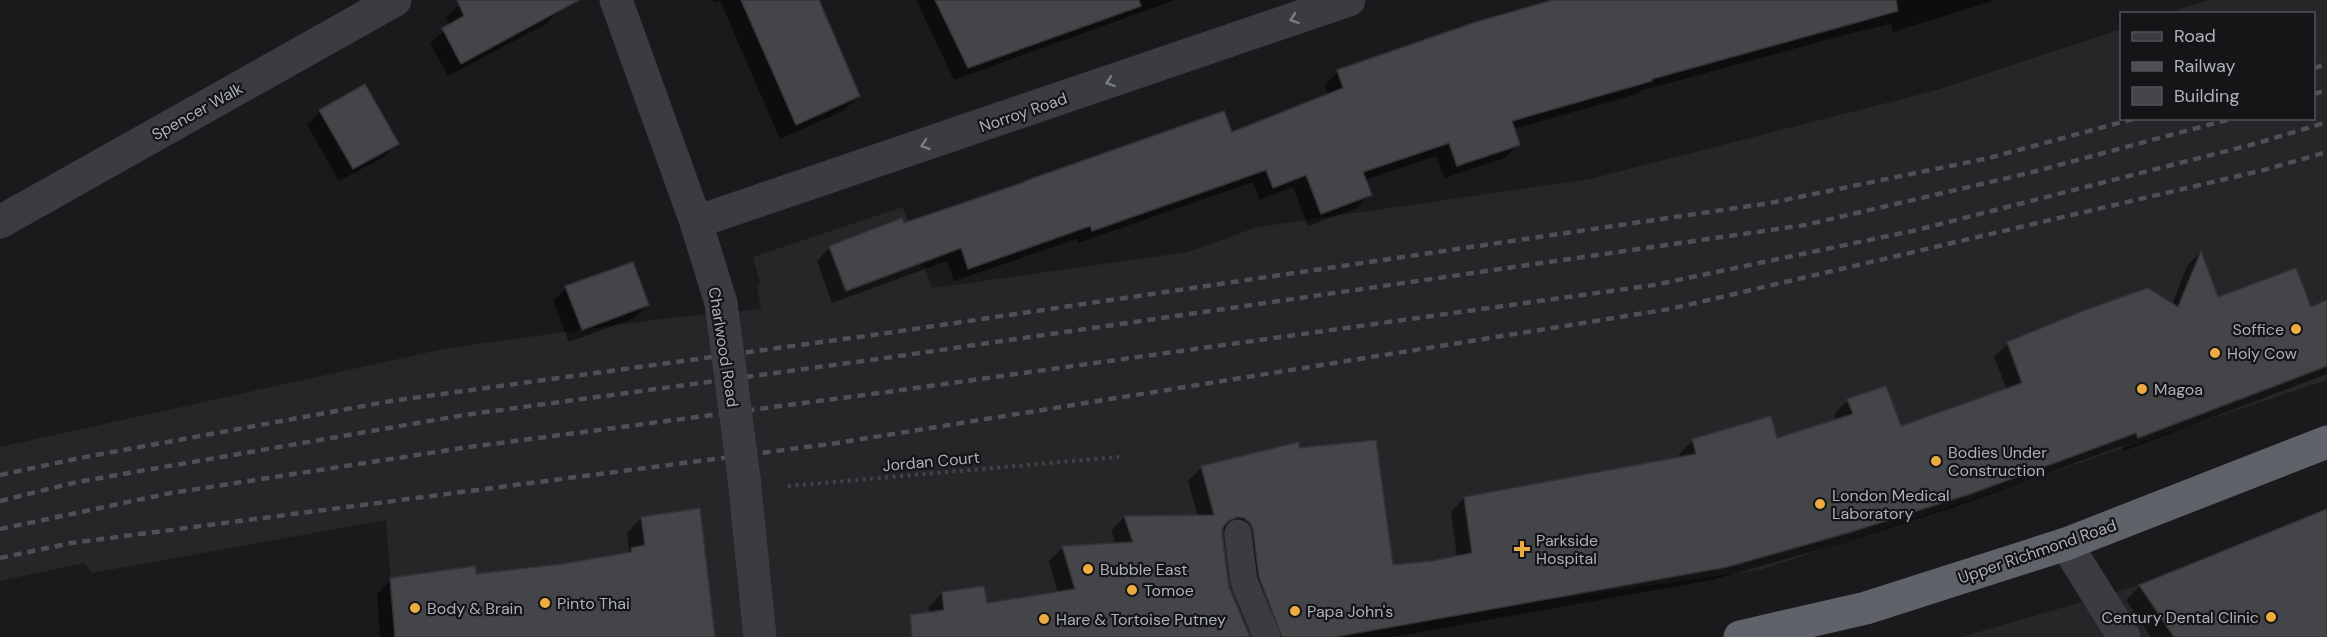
<svg xmlns="http://www.w3.org/2000/svg" width="2327" height="637" viewBox="0 0 2327 637" font-family="'DM Sans',sans-serif">
  <style>
    .built { fill: #262629 }
    .shadow { fill: #0007 }
    .building { fill: #444549; stroke: #343438; stroke-width: 1.5 }
    .lines { fill: none; stroke-linecap: round; stroke-linejoin: round }
    .path { stroke: #414348; stroke-width: 4; stroke-dasharray: 3 4.5; stroke-linecap: butt }
    .service { stroke: #3b3c41; stroke-width: 27 }
    .minor { stroke: #3b3c41; stroke-width: 33 }
    .trunk { stroke: #5f6268; stroke-width: 33 }
    .rail { stroke: #4e5056; stroke-width: 4.5; stroke-dasharray: 8 6; stroke-linecap: butt }
    .minor-bridge { stroke: #3b3c41; stroke-width: 33 }
    .oneway { stroke: #797c84 }
    .poi-dot { fill: #edac40; stroke: #151517; stroke-width: 2 }
    .labels { text-anchor: middle; stroke-width: 4.5; stroke-linejoin: round; paint-order: stroke }
    .street-label { font-size: 16px; fill: #acb1bb; stroke: #151517 }
    .poi-label { font-size: 16px; fill: #acb1bb; stroke: #151517; text-anchor: start }
  </style>
  <rect width="100%" height="100%" fill="#1a1a1c"/>
  <path class="built" d="M2208,0H2327V380L1760,570L1283,637H395L386,520L92,573L84,563L0,581V447L448,348L669,318L761,309L757,287L760,283L753,257L903,207L932,288L1188,252L1257,227L1590,179L1937,90L2121,29L2122,118H2314V14L2168,13Z
    M2327,509V637H1962L2139,585Z"/>
  <path class="shadow" d="M468,0H553L559,11L546,24L448,76L430,43L450,26L446,18L459,5Z
    M712,0H817L859,96L843,111L780,139L720,1L714,3Z
    M916,0H1175L954,80Z
    M1558,0H1996L1893,32L1891,24L1852,33L1640,91L1637,94L1513,129L1518,145L1505,158L1444,178L1436,156L1365,180L1370,194L1357,208L1308,226L1293,187L1259,200L1253,182L1078,243L1077,239L954,281L947,261L832,303L817,261L830,247L1231,134L1328,96L1325,85L1338,72Z
    M320,112L397,144L384,157L339,181L307,125Z
    M2200,253L2217,299L2309,307L2327,301V374L2124,451L2122,446L1955,507L1836,545L1712,580L1392,637H1265L1231,532L1222,531L1227,583L1249,637H914L913,625L929,611V607L942,593L986,605L1058,593L1049,561L1062,548L1116,544L1111,531L1124,517H1198L1188,481L1202,467L1298,450L1392,567L1457,557L1451,512L1464,498L1680,458L1679,454L1693,440H1776L1837,421L1834,414L1848,400L1900,428L2007,390L1994,357L2008,343L2172,305L2187,266Z
    M566,288L647,305L634,318L569,342L553,301Z
    M2327,510V637H2151L2126,600L2140,586Z
    M641,518L707,637H380L377,594L391,580L475,576L562,566L626,555L629,551L627,533Z"/>
  <path class="building" d="M457,0H579L461,64L442,28L464,16Z
    M741,0H819L860,96L796,125Z
    M935,0H1139L1141,6L968,68Z
    M1553,0H1896L1898,11L1652,79V81L1512,121L1520,145L1457,166L1449,143L1363,172L1372,195L1321,214L1306,175L1273,188L1266,170L1092,231L1090,226L968,269L961,248L846,291L829,246L902,218L904,223L1025,182V181L1224,111L1232,132L1343,88L1337,70L1476,22Z
    M365,84L399,144L353,169L319,110Z
    M2201,251L2218,297L2296,268L2311,307L2327,300V366L2138,438L2136,433L1970,494L1851,532L1727,567L1335,637H1282L1259,577L1253,530L1250,523L1244,518L1237,517L1228,521L1223,527L1222,535L1229,587L1250,637H912L910,615L944,610L942,592L984,586L987,603L1075,589L1062,546L1133,542L1124,516L1214,515L1201,466L1299,442V448L1376,440L1393,565L1432,561L1472,553L1464,497L1696,454L1692,439L1771,416L1777,438L1853,414L1847,399L1886,386L1901,426L2022,383L2007,342L2088,309L2148,288L2178,307Z
    M633,262L649,305L582,330L565,286Z
    M700,508L715,637H395L390,578L475,566L476,574L562,564L632,552L631,548L645,545L641,517Z
    M2327,509V637H2174L2139,585Z"/>
  <g class="lines">
    <path class="path" d="M788,486L1119,457"/>
    <path class="service" d="M1238,533L1244,581L1267,637"/>
    <path class="minor" d="M616,0L696,222L721,303
      M0,222L395,0
      M696,222L1349,0
      M744,478L760,637
      M2066,544L2124,637"/>
    <path class="trunk" d="M1740,637L1866,608L2066,544L2327,442"/>
    <path class="rail" d="M2314,68L2327,64
      M2314,94L2327,90
      M0,475L80,458L391,401L880,334L1770,203L1989,158L2137,118
      M0,501L77,482L464,415L878,359L1805,225L2029,173L2234,118
      M0,529L171,493L462,448L887,392L1654,285L1917,230L2258,143L2327,122
      M0,558L71,543L837,443L1670,309L2264,170L2327,152"/>
    <path class="minor-bridge" d="M721,303L744,478"/>
  </g>
  <defs><path id="oneway-chevron" d="M-2-3.5L2.5 0L-2 3.5" fill="none" stroke-width="1.6" stroke-linecap="round" stroke-linejoin="round" transform="scale(1.5)"/></defs>
  <g class="oneway">
    <use href="#oneway-chevron" transform="translate(1294 19) rotate(161)"/>
    <use href="#oneway-chevron" transform="translate(1110 82) rotate(161)"/>
    <use href="#oneway-chevron" transform="translate(925 145) rotate(161)"/>
  </g>
  <g class="poi-dot">
    <circle cx="2296" cy="329" r="6"/>
    <circle cx="2215" cy="353" r="6"/>
    <circle cx="2142" cy="389" r="6"/>
    <circle cx="1936" cy="461" r="6"/>
    <circle cx="1820" cy="504" r="6"/>
    <path d="M1519 540h6v6h6v6h-6v6h-6v-6h-6v-6h6z"/>
    <circle cx="1088" cy="569" r="6"/>
    <circle cx="1132" cy="590" r="6"/>
    <circle cx="545" cy="603" r="6"/>
    <circle cx="415" cy="608" r="6"/>
    <circle cx="1295" cy="611" r="6"/>
    <circle cx="2271" cy="617" r="6"/>
    <circle cx="1044" cy="619" r="6"/>
  </g>
  <g class="labels">
    <g class="street-label">
      <text transform="translate(197 111) rotate(-29)" y="6">Spencer Walk</text>
      <text transform="translate(1023 112) rotate(-19)" y="6">Norroy Road</text>
      <text transform="translate(724 347) rotate(81)" y="6">Charlwood Road</text>
      <text transform="translate(931 461) rotate(-5)" y="6">Jordan Court</text>
      <text transform="translate(2037 551) rotate(-19)" y="6">Upper Richmond Road</text>
    </g>
    <g class="poi-label">
      <text x="2284" y="335" text-anchor="end">Soffice</text>
      <text x="2227" y="359">Holy Cow</text>
      <text x="2154" y="395">Magoa</text>
      <text x="1948" y="458">Bodies Under<tspan x="1948" dy="18">Construction</tspan></text>
      <text x="1832" y="501">London Medical<tspan x="1832" dy="18">Laboratory</tspan></text>
      <text x="1536" y="546">Parkside<tspan x="1536" dy="18">Hospital</tspan></text>
      <text x="1100" y="575">Bubble East</text>
      <text x="1144" y="596">Tomoe</text>
      <text x="557" y="609">Pinto Thai</text>
      <text x="427" y="614">Body &amp; Brain</text>
      <text x="1307" y="617">Papa John's</text>
      <text x="2259" y="623" text-anchor="end">Century Dental Clinic</text>
      <text x="1056" y="625">Hare &amp; Tortoise Putney</text>
    </g>
  </g>
  <rect x="2120" y="12" width="195" height="108" fill="#151517" stroke="#515359" stroke-width="1.5"/>
  <rect x="2132" y="32" width="30" height="9" fill="#3b3c41" stroke="#515359" stroke-width="1.5"/>
  <text x="2174" y="42" font-size="18" fill="#acb1bb">Road</text>
  <rect x="2132" y="62" width="30" height="9" fill="#4e5056" stroke="#515359" stroke-width="1.5"/>
  <text x="2174" y="72" font-size="18" fill="#acb1bb">Railway</text>
  <rect x="2132" y="87" width="30" height="18" fill="#444549" stroke="#515359" stroke-width="1.5"/>
  <text x="2174" y="102" font-size="18" fill="#acb1bb">Building</text>
</svg>
